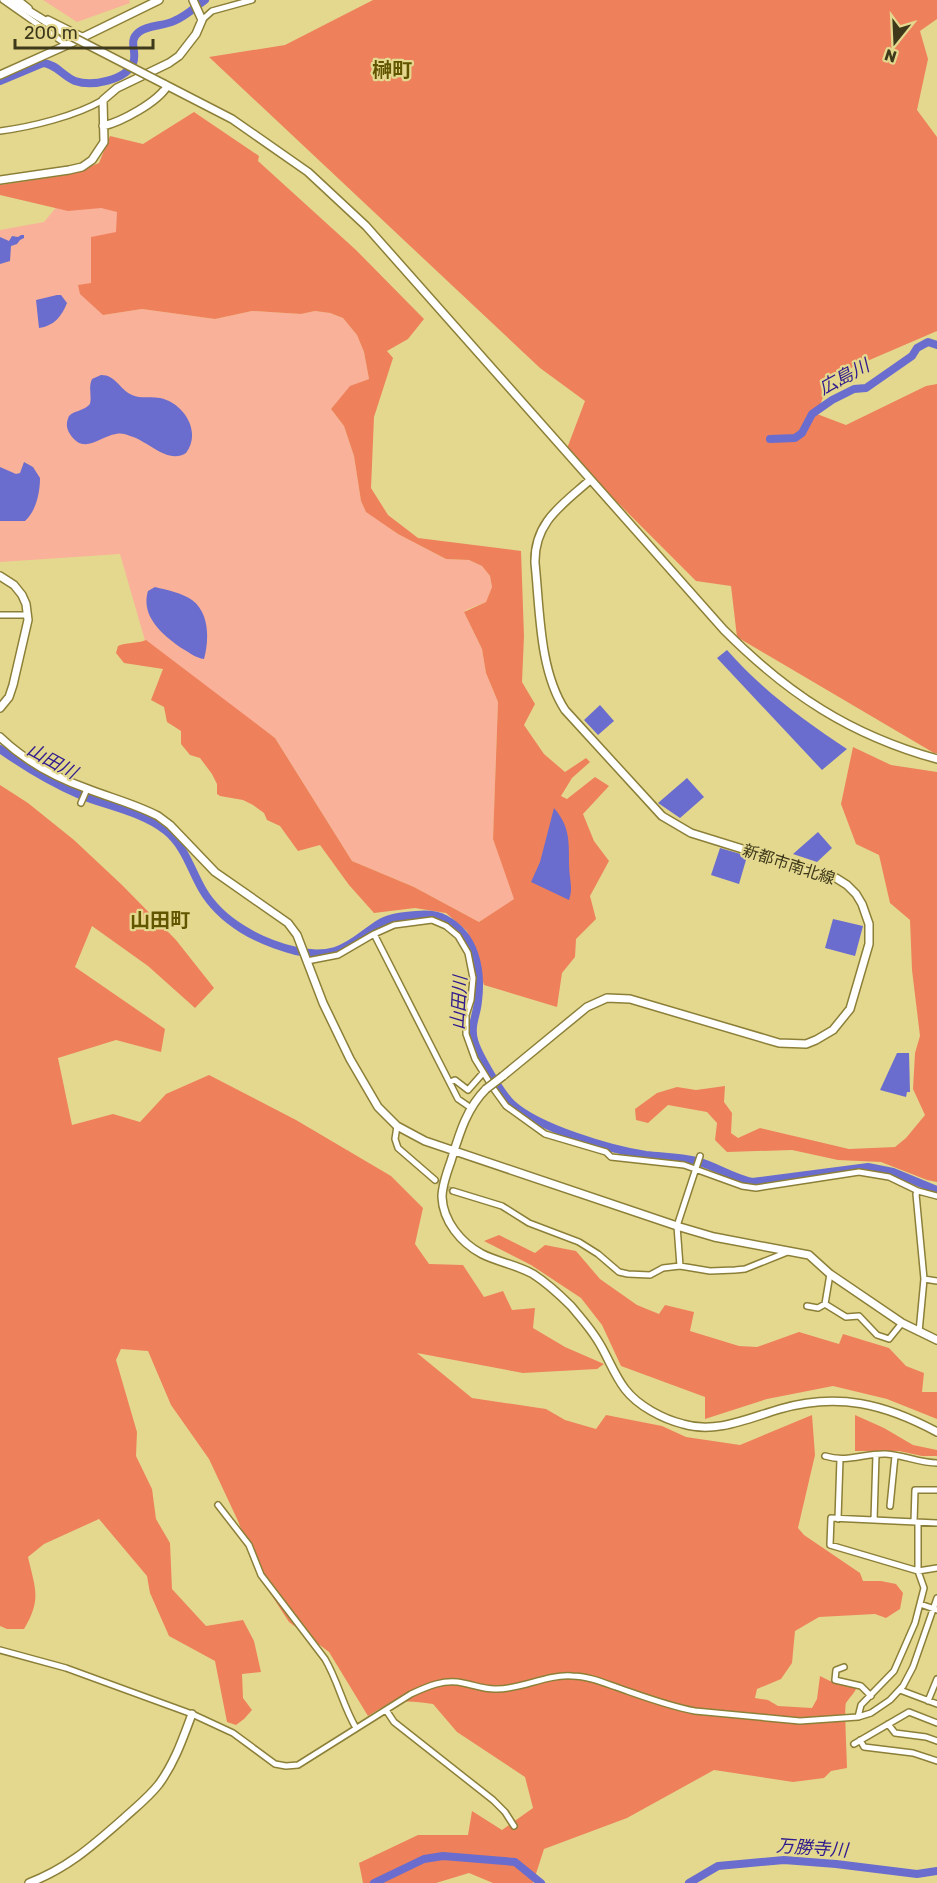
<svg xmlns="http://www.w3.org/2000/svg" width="937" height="1883" viewBox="0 0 937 1883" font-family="Rubik,'Noto Sans JP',sans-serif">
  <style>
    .green { fill: #fab199 }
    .forest { fill: #ee815b }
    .water { fill: #6a6dcd }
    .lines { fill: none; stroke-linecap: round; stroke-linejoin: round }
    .river { stroke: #6a6dcd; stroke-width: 8 }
    .street-tunnel { stroke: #c3b878; stroke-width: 5; stroke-dasharray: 5 2.5; stroke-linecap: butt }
    .street-casing { stroke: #8c7f38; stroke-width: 8 }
    .secondary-casing { stroke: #8c7f38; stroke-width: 10 }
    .street { stroke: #fff; stroke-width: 5 }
    .secondary { stroke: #fff; stroke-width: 7 }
    .secondary-bridge-casing { stroke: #8c7f38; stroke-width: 10; stroke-linecap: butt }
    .secondary-bridge { stroke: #fff; stroke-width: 7 }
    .labels { text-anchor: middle; stroke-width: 4.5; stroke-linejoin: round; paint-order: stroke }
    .street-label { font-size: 16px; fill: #3e391b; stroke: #e4d88f }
    .water-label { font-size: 18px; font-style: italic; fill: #2e1a8d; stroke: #e4d88f }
    .quarter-label { font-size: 20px; font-weight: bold; fill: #615500; stroke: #e4d88f }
  </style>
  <rect width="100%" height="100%" fill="#e4d88f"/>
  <path class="green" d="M43,0H129L130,3L77,22Z
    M59,204L119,208V234L103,315L142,309L215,319L252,311L301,314L315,311L330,313L343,318L357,335L364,352L369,379L350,387L331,409L344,426L354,456L361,501L366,511L398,534L446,559L469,560L482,566L490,576L492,587L486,602L468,609L464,612L482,649L486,673L498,702L493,839L515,899L479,922L414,887L352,861L275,738L148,651L120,554L0,562V230L44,222Z"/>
  <path class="forest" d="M373,0H937V19L920,31L928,59L917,110L937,137V331L830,377L817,414L846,425L926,386L937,384V753H934L737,637L731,586L696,581L566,451L585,401L540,368L209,57L285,45Z
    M194,112L259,156L258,161L356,250L424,319L408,339L387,351L393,358L374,417L371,488L388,515L418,538L521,551L524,636L522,682L535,704L524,725L544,754L565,772L586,758L590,762L572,778L561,796L567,799L595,777L609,786L583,814L594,841L609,861L590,896L596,919L576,939L575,957L562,973L557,1007L484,985L467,931L446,913L415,908L374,913L349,885L320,845L298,851L280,826L267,820L264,813L253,805L243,800L220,796L217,794V784L212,774L200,758L190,755L181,744V731L167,722L164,707L151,700L163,669L124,663L116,653L118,646C126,642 137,644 146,640L275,738L352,861L414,887L479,922L514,899L493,839L498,702L486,673L482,649L464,612L486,602L492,587L490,576L482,566L469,560L446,559L398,534L366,512L361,501L354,456L344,426L331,409L350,386L369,379L364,352L357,335L343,318L330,313L315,311L301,314L252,311L215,319L142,309L103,315L80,294L78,285L91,283V237L116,232L117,212L101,208L68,211L0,195V185L67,175L99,163L110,136L143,144Z
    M853,747L891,765L937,772V1182L927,1180L881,1162L838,1160L792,1150L727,1152L715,1140L717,1123L707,1112L668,1105L648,1123L636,1120L635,1109L657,1093L677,1087L696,1090L725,1086L724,1102L732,1113L731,1133L738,1138L760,1128L849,1149L895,1147L906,1138L925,1115L913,1089L915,1053L920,1036L912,970L910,920L890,903L879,855L856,844L841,804Z
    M0,785L28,803L74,840L122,885L176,940L214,988L195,1008L148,966L92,926L75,967L165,1029L161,1052L116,1040L58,1058L72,1125L113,1114L140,1122L166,1094L209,1075L296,1120L391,1176L423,1208L415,1244L429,1264L463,1265L484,1297L503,1291L512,1310L535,1308L533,1328L565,1347L604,1364L597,1369L523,1373L417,1353L472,1398L546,1409L565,1420L596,1429L606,1415L662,1426L686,1437L740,1445L812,1415L815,1455L798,1528L804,1535L860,1573L863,1581H881L896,1584L903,1593L900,1609L886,1618L875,1614L819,1617L795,1631L792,1663L781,1679L757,1689L755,1698L768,1700L778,1706L812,1708L817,1699L820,1676L830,1681L857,1687C854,1694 849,1698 846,1703C844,1707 847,1758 847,1768L831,1771L824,1778L793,1782L714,1770L627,1818L544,1849L533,1883H493L469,1873L436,1883H363L359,1863L418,1835H468L472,1811L502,1830L533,1808L525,1777L457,1732L433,1704C404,1700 394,1699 368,1716L329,1652L289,1622L259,1576L238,1521L209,1459L171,1405L148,1351L121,1349L116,1360L137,1432L136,1456L152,1489L156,1519L170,1543L172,1589L206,1626L243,1620L254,1641L261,1672L242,1674L243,1698L252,1710L244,1719L236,1725L227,1722L215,1661L169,1636L150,1593L147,1576L99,1519L44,1544L28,1557C35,1588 42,1599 24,1629H7L0,1626Z
    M499,1235L535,1253L545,1245L576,1251L600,1279L637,1305L659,1314L665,1305L694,1312L690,1331L739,1346L757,1347L799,1332L839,1344L843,1334L889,1348L906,1366L924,1373L922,1392H937V1419L887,1399L833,1386L767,1399L705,1419V1397L621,1366L602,1325L581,1298L531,1265L484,1241Z
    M855,1415L884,1428L913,1445L937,1450V1456H922L899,1451H855Z"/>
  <path class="water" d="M21,235H24V238L20,240L17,244L11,246L10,261L0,264V237L9,241L12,236L18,237Z
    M57,295H61L67,303C62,316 54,326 39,328L36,300Z
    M101,375C116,375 119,389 132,395C141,399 151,396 160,398C184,403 202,432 186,453C168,465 147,440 130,436C126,434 121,433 116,434C100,436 84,456 70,434C66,428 66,423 69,416C75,410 84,411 90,404C92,395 88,388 92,379Z
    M24,462L33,467L40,478C40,493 36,511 25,521H0V467L16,474L20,473Z
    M155,587C167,590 182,593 192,600C210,613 209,641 204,659C196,658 190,653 183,649C164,636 140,617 148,591Z
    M727,650C762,690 803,720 847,749L822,770L717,658Z
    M600,705L614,721L598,735L584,720Z
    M687,778L704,797L680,818L658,803Z
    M554,808C574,831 567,849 570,877C571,886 572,891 569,900L531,882L540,862Z
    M818,832L832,848L817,862L793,854Z
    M720,848L744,855L746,860L739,884L711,875Z
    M833,919L863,926L855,956L825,948Z
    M897,1053H909L910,1092H907L906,1097L880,1090Z"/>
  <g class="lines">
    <path class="river" d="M0,81L43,63C56,64 63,76 75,81C92,87 126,80 133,63C138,52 127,41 139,32C148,25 164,26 174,21C186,16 195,7 205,0
      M770,439L795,438L802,433L812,414L832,400L854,389L866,388L912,356L917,348L928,342L937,345
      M0,749C24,766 50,782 78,794C106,806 140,811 165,830C185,846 190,868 202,889C221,922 259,942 296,951C309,954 322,955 335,951C353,946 366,931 382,922C392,917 404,916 416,915C426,914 436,914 445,919C475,935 482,969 478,1001C477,1015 470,1025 474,1040C477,1053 502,1095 512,1104C538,1128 611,1150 646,1155C663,1157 680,1157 696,1161C716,1166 732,1178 752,1182L868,1167L893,1172L937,1190
      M374,1883L424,1859L443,1856L515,1862L541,1883
      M689,1883L718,1866L784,1860L836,1864L917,1874L937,1871"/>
    <path class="street-tunnel" d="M435,1180L453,1191"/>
    <g class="street-casing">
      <path id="street" d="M3,0L67,45
        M19,0L29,8
        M48,19L84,37
        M202,20L212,11L252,0
        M0,131C31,127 76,116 103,100
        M0,615H27
        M81,803L87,789
        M374,934L458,1099L471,1108
        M307,961L338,955L374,934L394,925L432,920L446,926L458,936L468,953L473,978L471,1000L466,1015V1034L475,1059L493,1088L506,1106L545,1134L606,1152L611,1157L684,1165L742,1186L756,1188L859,1172L889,1177L918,1191
        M450,1082L455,1080L468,1090L483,1073
        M397,1126L395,1139L398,1148L435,1180
        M453,1191L502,1206L529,1223L579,1242L598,1254L619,1272L628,1274L650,1275L663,1268L680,1266L710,1271L735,1270L745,1269L790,1251
        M680,1266L677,1226L700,1156
        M924,1279L937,1281
        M825,1304L830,1274
        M807,1306L818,1308L825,1304L846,1317L859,1316L877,1335L889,1339L902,1323
        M919,1332L924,1279L916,1194L918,1191L937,1196
        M825,1456C848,1463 864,1453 886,1454C904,1455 919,1463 937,1463
        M218,1505L249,1545L261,1575L325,1659C338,1681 343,1706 356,1728
        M890,1506L895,1456
        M838,1519L840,1459
        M874,1520L876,1455
        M914,1522L915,1490H937
        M937,1523L831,1518L830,1545L918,1571L937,1568
        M920,1604L937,1610
        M0,1650L66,1668L192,1714L233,1733L275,1764L286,1766L298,1765L411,1694C428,1686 444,1679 463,1683C474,1685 483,1689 495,1689C521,1690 546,1674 572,1676C587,1676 602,1682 616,1687C642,1696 668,1706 695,1711L800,1721L858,1717L871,1713L890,1700L903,1686L913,1667L937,1598
        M844,1667L836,1670L835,1680L861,1686L871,1696
        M900,1690L937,1704
        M928,1701L937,1679
        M386,1710L394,1722L493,1800L505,1812L514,1826
        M858,1717L861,1705L894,1671L915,1623L924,1588L918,1571V1522
        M888,1724L895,1733L926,1737L937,1741
        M860,1740L864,1747L913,1753L937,1761
        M854,1744L909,1712L937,1723"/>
    </g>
    <g class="secondary-casing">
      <path id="secondary" d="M11,0L63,32
        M0,75L67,45L159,0
        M164,84L232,119L308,172L366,226L724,630C788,694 850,735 937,759
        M103,126C121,122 158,102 167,86
        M0,180L69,170L82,167L92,160L104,142L103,100L117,88L169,63L179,56L196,34L202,20L193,0
        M0,576L14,585L22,595L26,604L28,620L13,685L9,697L0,708
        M0,737C24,760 57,778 88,789C111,798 135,804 158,816L170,825L215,872L288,923L297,935L323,1003L350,1059L378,1107L397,1126L425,1141L680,1227L714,1237L809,1255L830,1274L902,1323L937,1340
        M503,1076L587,1007L607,998L630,999L779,1043L806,1044L816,1040L833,1030L850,1009L869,944V924L862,904L856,894L847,885L836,878L691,833L662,816L565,710C539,670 540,610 535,563C534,522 562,505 590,480
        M486,1089C466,1109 459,1135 451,1161C447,1172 442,1186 442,1197C443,1221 461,1243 482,1254C498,1262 517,1265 533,1274C547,1283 559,1294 571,1306C582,1319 593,1331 601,1346C609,1360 615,1376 625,1389C638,1406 663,1419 683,1424C716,1434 749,1418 780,1409C838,1392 885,1404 937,1432
        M29,1883C68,1868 92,1846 123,1819C135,1808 149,1797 159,1784C175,1762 183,1738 192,1714"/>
    </g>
    <use href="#street" class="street"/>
    <use href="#secondary" class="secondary"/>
    <g class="secondary-bridge-casing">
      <path id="secondary-bridge" d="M63,32L164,84
        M486,1089L503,1076"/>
    </g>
    <use href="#secondary-bridge" class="secondary-bridge"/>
  </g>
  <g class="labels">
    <g class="street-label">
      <text transform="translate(789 864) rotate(18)" y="6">新都市南北線</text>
    </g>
    <g class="water-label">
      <text transform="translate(844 377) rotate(-28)" y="6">広島川</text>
      <text transform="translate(52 761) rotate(29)" y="6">山田川</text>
      <text transform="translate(459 1003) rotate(-87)" y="6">山田川</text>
      <text transform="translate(812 1848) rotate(4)" y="6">万勝寺川</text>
    </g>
    <g class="quarter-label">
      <text x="392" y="77">榊町</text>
      <text x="160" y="927">山田町</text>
    </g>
  </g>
  <g transform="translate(895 42) rotate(198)" stroke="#e4d88f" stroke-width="4.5" paint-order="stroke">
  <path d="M0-4.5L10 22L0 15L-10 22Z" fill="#3e391b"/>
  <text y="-9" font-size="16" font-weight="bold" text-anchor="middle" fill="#3e391b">N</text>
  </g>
  <path d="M15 39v9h138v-9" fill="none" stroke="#3e391b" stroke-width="3"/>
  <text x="24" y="39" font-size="18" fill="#3e391b" stroke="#e4d88f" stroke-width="4.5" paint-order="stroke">200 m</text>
</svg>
